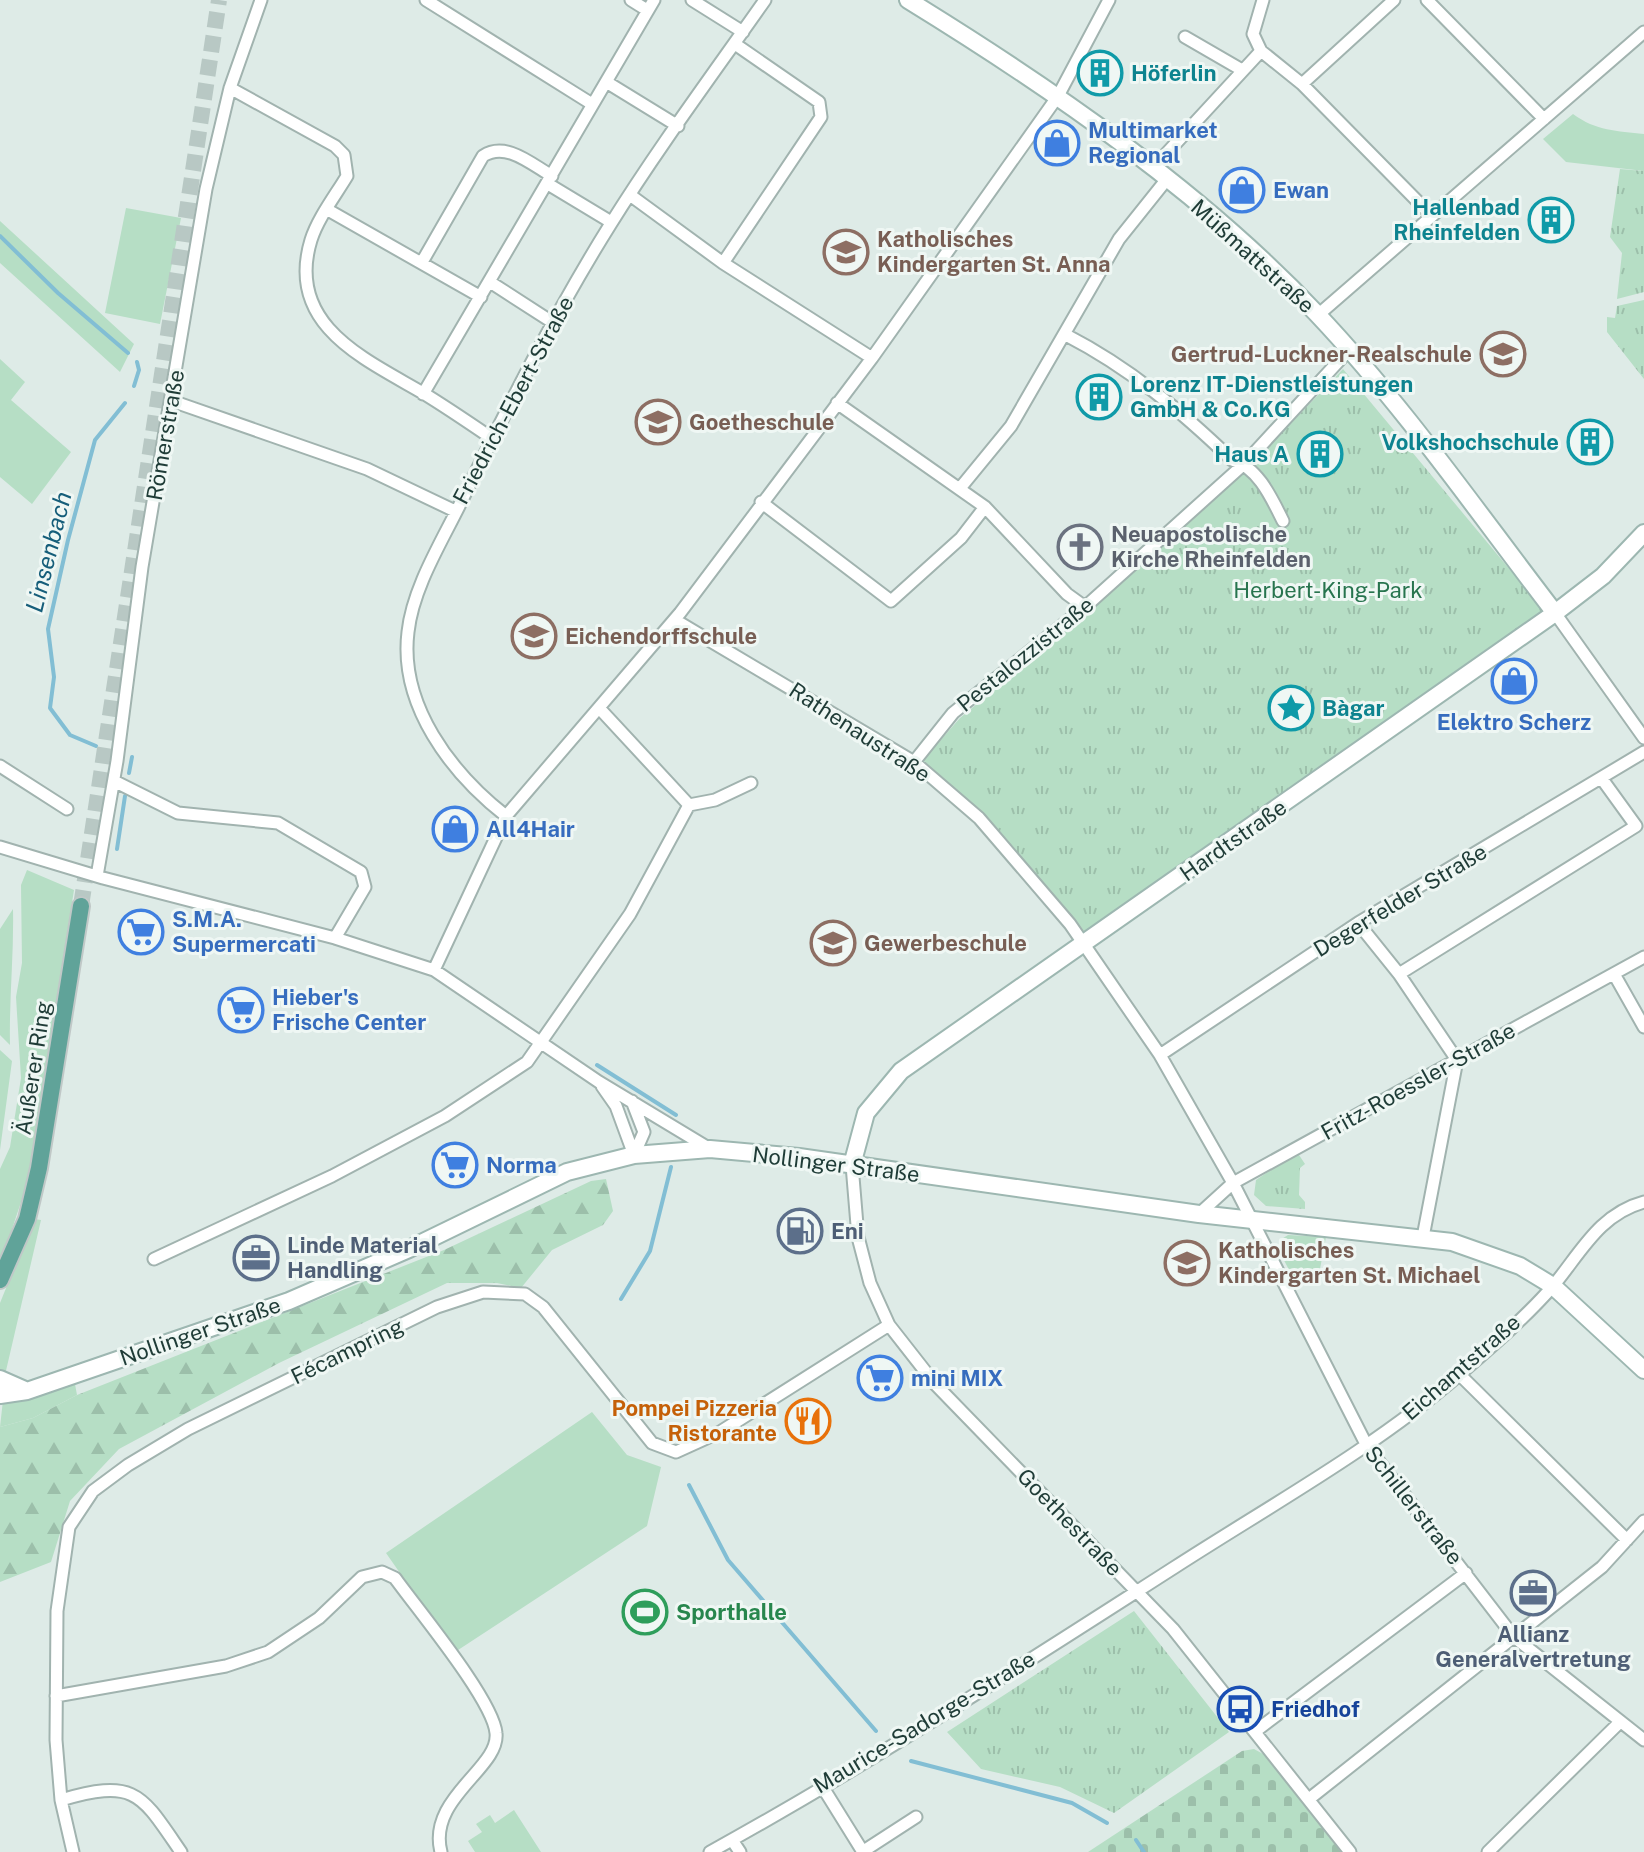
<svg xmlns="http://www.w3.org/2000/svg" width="1644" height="1852" viewBox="0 0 1644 1852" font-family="'Public Sans',sans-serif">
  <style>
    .green { fill: #b6dec5 }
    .forest { fill: url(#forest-firs) }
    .cemetery { fill: url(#cemetery-stones) }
    .park { fill: url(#park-tufts) }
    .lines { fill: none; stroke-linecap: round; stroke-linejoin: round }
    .stream { stroke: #82bed4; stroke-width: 4 }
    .primary-tunnel { stroke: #b8c8c4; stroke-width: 16; stroke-dasharray: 16 8; stroke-linecap: butt }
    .street-casing { stroke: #a1b3af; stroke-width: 15 }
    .secondary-casing { stroke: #9db7b1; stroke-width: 20 }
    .primary-casing { stroke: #c0c8c7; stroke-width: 20 }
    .street { stroke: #fff; stroke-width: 11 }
    .secondary { stroke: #fff; stroke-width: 16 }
    .primary { stroke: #60a399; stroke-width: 16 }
    .labels { text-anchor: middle; stroke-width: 6; stroke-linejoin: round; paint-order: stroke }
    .culture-label { font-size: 22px; font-weight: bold; fill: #0d838f; stroke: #eff7f4; text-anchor: start }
    .shop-label { font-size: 22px; font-weight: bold; fill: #366cbe; stroke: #eff7f4; text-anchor: start }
    .education-label { font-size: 22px; font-weight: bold; fill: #785e54; stroke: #eff7f4; text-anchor: start }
    .street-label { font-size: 22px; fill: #1f3c37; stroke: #eff7f4 }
    .worship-label { font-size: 22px; font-weight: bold; fill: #5b616d; stroke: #eff7f4; text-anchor: start }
    .park-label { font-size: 22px; fill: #27744e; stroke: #eff7f4 }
    .service-label { font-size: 22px; font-weight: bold; fill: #4e5e75; stroke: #eff7f4; text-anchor: start }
    .food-label { font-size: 22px; font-weight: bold; fill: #c56008; stroke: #eff7f4; text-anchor: end }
    .leisure-label { font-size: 22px; font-weight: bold; fill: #27864d; stroke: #eff7f4; text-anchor: start }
    .transit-label { font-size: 22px; font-weight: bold; fill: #164399; stroke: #eff7f4; text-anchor: start }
    .water-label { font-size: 24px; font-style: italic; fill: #165e7a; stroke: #eff7f4 }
  </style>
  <defs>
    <pattern id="forest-firs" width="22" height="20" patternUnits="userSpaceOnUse" patternTransform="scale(2)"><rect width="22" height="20" fill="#b6dec5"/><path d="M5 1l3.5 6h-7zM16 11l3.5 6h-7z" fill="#9cbfaa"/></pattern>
    <pattern id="cemetery-stones" width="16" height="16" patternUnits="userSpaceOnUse" patternTransform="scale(2)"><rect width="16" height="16" fill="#b6dec5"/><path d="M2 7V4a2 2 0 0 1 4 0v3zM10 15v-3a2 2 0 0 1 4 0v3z" fill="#9cbfaa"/></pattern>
    <pattern id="park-tufts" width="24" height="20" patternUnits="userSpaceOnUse" patternTransform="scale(2)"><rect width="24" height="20" fill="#b6dec5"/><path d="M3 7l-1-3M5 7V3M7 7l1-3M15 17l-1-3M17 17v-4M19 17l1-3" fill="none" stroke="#9cbfaa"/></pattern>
  </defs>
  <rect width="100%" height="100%" fill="#deebe7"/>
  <path class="green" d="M1573,114C1596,131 1617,131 1644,134V171L1566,162L1543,139Z
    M126,208L181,218L160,324L105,313Z
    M0,221L134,344L120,372L0,263Z
    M0,359L25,382L11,400L71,452L32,504L0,477Z
    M27,870L74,890L27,1184L0,1265V1169L10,1147L21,1078L16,997L22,963L21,885Z
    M13,909C14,955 9,999 10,1045L0,1035V929Z
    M0,1050L12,1061L0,1150Z
    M34,1219L41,1220L5,1375L0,1371V1303Z
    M75,1384L77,1395L33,1418L0,1427L3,1400L19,1402Z
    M592,1412L627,1455L661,1467L647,1526L455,1652L386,1553Z
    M514,1810L541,1852H475L468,1841L482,1832L476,1824L490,1815L495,1823Z"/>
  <path class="forest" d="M606,1179L613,1211L603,1225L552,1250L521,1288L497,1283H447L279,1363L119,1449L70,1501L51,1562L0,1582V1427L33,1418L77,1395L444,1250L591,1181Z"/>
  <path class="cemetery" d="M1254,1749L1265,1755L1341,1852H1088L1242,1751Z"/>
  <path class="park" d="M1620,169L1644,171V292L1617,299L1622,253L1610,237Z
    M1644,300V379L1607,332V317L1615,318L1617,306Z
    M1343,369L1546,613L1086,935L983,814L922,761L960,718L1090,610L1246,470Z
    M1297,1152L1305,1164L1300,1168L1299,1195L1305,1202V1209L1266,1206L1254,1195L1256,1180Z
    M1288,1235L1326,1237L1320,1269L1296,1283L1278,1249L1280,1240Z
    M1134,1611L1229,1732L1114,1813L1060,1787L981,1769L947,1732Z"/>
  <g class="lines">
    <path class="stream" d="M0,236L58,293L128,353
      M134,386L139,370L137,362
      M96,746L70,735L50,708L54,677L48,629L68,540L95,440L125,403
      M129,773L132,757
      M117,849L125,796
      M597,1065L676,1115
      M621,1299L650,1251L671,1167
      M689,1485L728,1560L876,1731
      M911,1761L1072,1803L1107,1823
      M1136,1840L1144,1852"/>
    <path class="primary-tunnel" d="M81,906L219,0"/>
    <g class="street-casing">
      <path id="street" d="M426,0L592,104
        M631,0L647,10
        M692,0L743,32
        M1263,0L1253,34L1261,51L1302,84L1432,216
        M1427,0L1544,119
        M1185,37L1242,70
        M608,83L678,126
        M1302,84L1394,0
        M230,88L335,146L344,155L347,176C335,196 318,218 311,240C285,325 365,359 423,393C446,407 468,422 490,437
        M1153,168L1261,51
        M548,184L611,222
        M630,195L723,263L872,358
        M328,210L481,297
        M422,262L483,156C506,141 531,164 552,176
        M723,263L821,117L819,102L735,44
        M490,282L552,322
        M1318,315L1644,32
        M1066,335C1130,368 1181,411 1232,460C1258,467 1272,499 1283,521
        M423,394L654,0
        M172,401L367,469L455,511
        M837,403L985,507L1067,594L1085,607
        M961,487L1011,426L1119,239L1167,179
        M761,502L891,601L961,538L985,507
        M1555,613L1644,738
        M675,620L914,762L979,818L1070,924L1160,1055L1233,1183L1367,1446L1514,1637L1644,1740
        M914,762L953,713L1085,607L1244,464L1348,351
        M0,766L67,809
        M114,781L178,813L278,823L361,872L365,887L335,938
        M689,805L715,800L751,783
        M506,816C451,773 399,705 408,632C413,586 444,538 463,498C509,405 555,313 610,225C658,148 713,74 765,0
        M0,847L103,878L335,938L434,970L599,1082L710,1149
        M97,876L117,761L142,567L206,189L230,88L261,0
        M1358,923L1399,974L1457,1060L1423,1237
        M434,970L506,816L680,613L872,358L1058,96L1109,0
        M1399,974L1636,826L1602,779
        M1614,974L1644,1027
        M1160,1055L1358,923L1644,752
        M602,1086L616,1106L634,1155
        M632,1101L644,1132L634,1155
        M852,1165L858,1237L870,1283L889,1325L936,1385L1173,1629L1350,1852
        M1199,1214L1233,1183L1644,957
        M154,1259L332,1176L445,1116L527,1062L630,914L689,805L600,709
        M1460,1375L1627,1540
        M56,1696L226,1666L268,1652L319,1618L362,1577L382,1572L395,1578C418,1610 493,1700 496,1733C500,1768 427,1798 441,1852
        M1257,1730L1466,1573
        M822,1786L863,1852
        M1309,1799L1602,1567L1644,1521
        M61,1800C136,1778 141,1794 181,1852
        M732,1840L740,1852
        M865,1850L916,1817
        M73,1852L61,1800L56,1740L57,1611L69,1527L93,1491L128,1465L188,1429L437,1307L483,1292L525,1294L543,1307L652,1443L676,1452L720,1432L889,1325
        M710,1852C868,1765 1022,1665 1175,1567C1271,1505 1373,1449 1460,1374C1491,1347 1526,1317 1553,1286C1580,1254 1599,1214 1644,1202
        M1488,1852L1619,1723"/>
    </g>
    <g class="secondary-casing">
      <path id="secondary" d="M908,0C1051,88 1201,191 1317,314C1404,406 1478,513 1555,613
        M852,1165L866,1113L901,1071L1555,613L1603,576L1644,533
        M0,1379L25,1390
        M0,1395L27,1391L289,1301L409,1249L567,1172L634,1155L710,1149L799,1157L1199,1214L1452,1242L1520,1266L1553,1286L1644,1370"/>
    </g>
    <g class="primary-casing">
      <path id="primary" d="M0,1280L27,1219L39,1168L81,906"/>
    </g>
    <use href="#street" class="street"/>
    <use href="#secondary" class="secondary"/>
    <use href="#primary" class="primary"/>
  </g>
  <defs>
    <g id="building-ring" transform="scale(2.3)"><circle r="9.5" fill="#eff7f4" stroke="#0f9aa8" stroke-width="1.5"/><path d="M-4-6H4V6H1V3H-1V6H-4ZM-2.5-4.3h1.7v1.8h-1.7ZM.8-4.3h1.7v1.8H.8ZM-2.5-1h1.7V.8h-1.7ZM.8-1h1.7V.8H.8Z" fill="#0f9aa8"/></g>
    <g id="shop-ring" transform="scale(2.3)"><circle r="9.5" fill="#eff7f4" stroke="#3f7fe0" stroke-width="1.5"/><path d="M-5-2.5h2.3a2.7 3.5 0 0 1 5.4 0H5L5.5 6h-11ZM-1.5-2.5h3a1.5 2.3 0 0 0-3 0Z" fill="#3f7fe0"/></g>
    <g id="school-ring" transform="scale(2.3)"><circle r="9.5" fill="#eff7f4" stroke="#8d6e63" stroke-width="1.5"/><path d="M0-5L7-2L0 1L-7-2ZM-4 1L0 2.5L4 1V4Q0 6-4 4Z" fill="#8d6e63"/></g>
    <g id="church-ring" transform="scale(2.3)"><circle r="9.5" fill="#eff7f4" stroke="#6b7280" stroke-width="1.5"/><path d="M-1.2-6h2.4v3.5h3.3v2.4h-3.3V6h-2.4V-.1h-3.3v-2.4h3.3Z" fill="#6b7280"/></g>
    <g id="sight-ring" transform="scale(2.3)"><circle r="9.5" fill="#eff7f4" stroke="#0f9aa8" stroke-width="1.5"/><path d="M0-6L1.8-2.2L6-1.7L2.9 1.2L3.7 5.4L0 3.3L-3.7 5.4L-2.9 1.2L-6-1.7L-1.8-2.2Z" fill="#0f9aa8"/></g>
    <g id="supermarket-ring" transform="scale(2.3)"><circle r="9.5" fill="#eff7f4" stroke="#3f7fe0" stroke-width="1.5"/><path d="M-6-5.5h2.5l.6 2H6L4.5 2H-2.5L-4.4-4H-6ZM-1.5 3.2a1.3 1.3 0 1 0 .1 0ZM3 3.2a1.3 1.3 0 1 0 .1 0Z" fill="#3f7fe0"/></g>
    <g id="fuel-ring" transform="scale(2.3)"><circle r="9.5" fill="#eff7f4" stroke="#5c6f8a" stroke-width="1.5"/><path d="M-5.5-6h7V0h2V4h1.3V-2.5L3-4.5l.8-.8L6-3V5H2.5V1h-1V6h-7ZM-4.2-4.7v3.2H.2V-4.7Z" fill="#5c6f8a"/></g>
    <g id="office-ring" transform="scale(2.3)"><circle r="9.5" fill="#eff7f4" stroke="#5c6f8a" stroke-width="1.5"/><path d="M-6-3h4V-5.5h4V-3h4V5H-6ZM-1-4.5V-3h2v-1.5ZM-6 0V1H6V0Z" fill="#5c6f8a"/></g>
    <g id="restaurant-ring" transform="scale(2.3)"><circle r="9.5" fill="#eff7f4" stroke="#e8710a" stroke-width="1.5"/><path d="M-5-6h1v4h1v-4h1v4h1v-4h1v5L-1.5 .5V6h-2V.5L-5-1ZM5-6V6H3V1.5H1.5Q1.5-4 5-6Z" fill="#e8710a"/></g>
    <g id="stadium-ring" transform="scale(2.3)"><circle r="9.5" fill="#eff7f4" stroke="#2e9e5b" stroke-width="1.5"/><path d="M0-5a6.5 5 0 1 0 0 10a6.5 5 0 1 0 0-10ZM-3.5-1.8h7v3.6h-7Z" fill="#2e9e5b"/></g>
    <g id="bus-ring" transform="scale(2.3)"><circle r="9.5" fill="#eff7f4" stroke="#1a4fb4" stroke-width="1.5"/><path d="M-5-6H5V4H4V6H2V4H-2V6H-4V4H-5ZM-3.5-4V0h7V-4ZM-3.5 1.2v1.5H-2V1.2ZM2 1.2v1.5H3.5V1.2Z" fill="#1a4fb4"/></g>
  </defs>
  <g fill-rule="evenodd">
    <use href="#building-ring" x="1100" y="73"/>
    <use href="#shop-ring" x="1057" y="143"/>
    <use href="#shop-ring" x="1242" y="190"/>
    <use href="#building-ring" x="1551" y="220"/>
    <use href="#school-ring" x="846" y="252"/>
    <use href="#school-ring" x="1503" y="354"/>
    <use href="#building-ring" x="1099" y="397"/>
    <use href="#school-ring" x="658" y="422"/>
    <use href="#building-ring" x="1590" y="442"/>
    <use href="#building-ring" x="1320" y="454"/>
    <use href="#church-ring" x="1080" y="547"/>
    <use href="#school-ring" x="534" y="636"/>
    <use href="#shop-ring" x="1514" y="681"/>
    <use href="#sight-ring" x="1291" y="708"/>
    <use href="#shop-ring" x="455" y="829"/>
    <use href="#supermarket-ring" x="141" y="932"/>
    <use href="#school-ring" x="833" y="943"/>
    <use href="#supermarket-ring" x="241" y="1010"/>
    <use href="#supermarket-ring" x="455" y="1165"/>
    <use href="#fuel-ring" x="800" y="1231"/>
    <use href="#office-ring" x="256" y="1258"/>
    <use href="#school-ring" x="1187" y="1263"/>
    <use href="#supermarket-ring" x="880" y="1378"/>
    <use href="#restaurant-ring" x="808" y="1421"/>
    <use href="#office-ring" x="1533" y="1593"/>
    <use href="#stadium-ring" x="645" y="1612"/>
    <use href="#bus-ring" x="1240" y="1709"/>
  </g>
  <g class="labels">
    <g class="culture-label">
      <text x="1131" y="81">Höferlin</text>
      <text x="1520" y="215" text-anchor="end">Hallenbad<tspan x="1520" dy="25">Rheinfelden</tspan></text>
      <text x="1130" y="392">Lorenz IT-Dienstleistungen<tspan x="1130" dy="25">GmbH &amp; Co.KG</tspan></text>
      <text x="1559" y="450" text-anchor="end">Volkshochschule</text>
      <text x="1289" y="462" text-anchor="end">Haus A</text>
      <text x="1322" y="716">Bàgar</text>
    </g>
    <g class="shop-label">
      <text x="1088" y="138">Multimarket<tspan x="1088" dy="25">Regional</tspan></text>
      <text x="1273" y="198">Ewan</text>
      <text x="1514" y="730" text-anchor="middle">Elektro Scherz</text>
      <text x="486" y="837">All4Hair</text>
      <text x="172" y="927">S.M.A.<tspan x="172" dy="25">Supermercati</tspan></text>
      <text x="272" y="1005">Hieber's<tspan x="272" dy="25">Frische Center</tspan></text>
      <text x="486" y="1173">Norma</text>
      <text x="911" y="1386">mini MIX</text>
    </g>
    <g class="education-label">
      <text x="877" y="247">Katholisches<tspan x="877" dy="25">Kindergarten St. Anna</tspan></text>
      <text x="1472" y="362" text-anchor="end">Gertrud-Luckner-Realschule</text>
      <text x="689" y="430">Goetheschule</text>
      <text x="565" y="644">Eichendorffschule</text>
      <text x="864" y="951">Gewerbeschule</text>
      <text x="1218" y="1258">Katholisches<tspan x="1218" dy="25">Kindergarten St. Michael</tspan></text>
    </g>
    <g class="street-label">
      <text transform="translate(1253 256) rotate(42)" y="8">Müßmattstraße</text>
      <text transform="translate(513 400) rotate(-62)" y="8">Friedrich-Ebert-Straße</text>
      <text transform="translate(165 435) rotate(-80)" y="8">Römerstraße</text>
      <text transform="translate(1025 654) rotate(-39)" y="8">Pestalozzistraße</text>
      <text transform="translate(860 732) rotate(33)" y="8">Rathenaustraße</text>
      <text transform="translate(1233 840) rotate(-35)" y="8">Hardtstraße</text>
      <text transform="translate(1400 900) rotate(-31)" y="8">Degerfelder Straße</text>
      <text transform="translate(33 1068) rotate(-81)" y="8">Äußerer Ring</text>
      <text transform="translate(1418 1081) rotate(-29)" y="8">Fritz-Roessler-Straße</text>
      <text transform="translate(836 1164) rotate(7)" y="8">Nollinger Straße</text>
      <text transform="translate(200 1331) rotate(-19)" y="8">Nollinger Straße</text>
      <text transform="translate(347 1351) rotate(-26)" y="8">Fécampring</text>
      <text transform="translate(1461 1367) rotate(-41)" y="8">Eichamtstraße</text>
      <text transform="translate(1414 1505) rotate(52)" y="8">Schillerstraße</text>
      <text transform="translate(1070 1522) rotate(46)" y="8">Goethestraße</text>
      <text transform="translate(924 1722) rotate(-31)" y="8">Maurice-Sadorge-Straße</text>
    </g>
    <g class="worship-label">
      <text x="1111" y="542">Neuapostolische<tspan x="1111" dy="25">Kirche Rheinfelden</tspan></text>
    </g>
    <g class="park-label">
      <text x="1328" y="598">Herbert-King-Park</text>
    </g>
    <g class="service-label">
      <text x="831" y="1239">Eni</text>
      <text x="287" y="1253">Linde Material<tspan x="287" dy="25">Handling</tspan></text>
      <text x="1533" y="1642" text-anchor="middle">Allianz<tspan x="1533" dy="25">Generalvertretung</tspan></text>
    </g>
    <g class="food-label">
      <text x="777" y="1416">Pompei Pizzeria<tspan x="777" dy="25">Ristorante</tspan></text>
    </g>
    <g class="leisure-label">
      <text x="676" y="1620">Sporthalle</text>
    </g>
    <g class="transit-label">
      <text x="1271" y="1717">Friedhof</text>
    </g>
    <g class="water-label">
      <text transform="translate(49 552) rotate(-76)" y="8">Linsenbach</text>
    </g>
  </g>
</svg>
